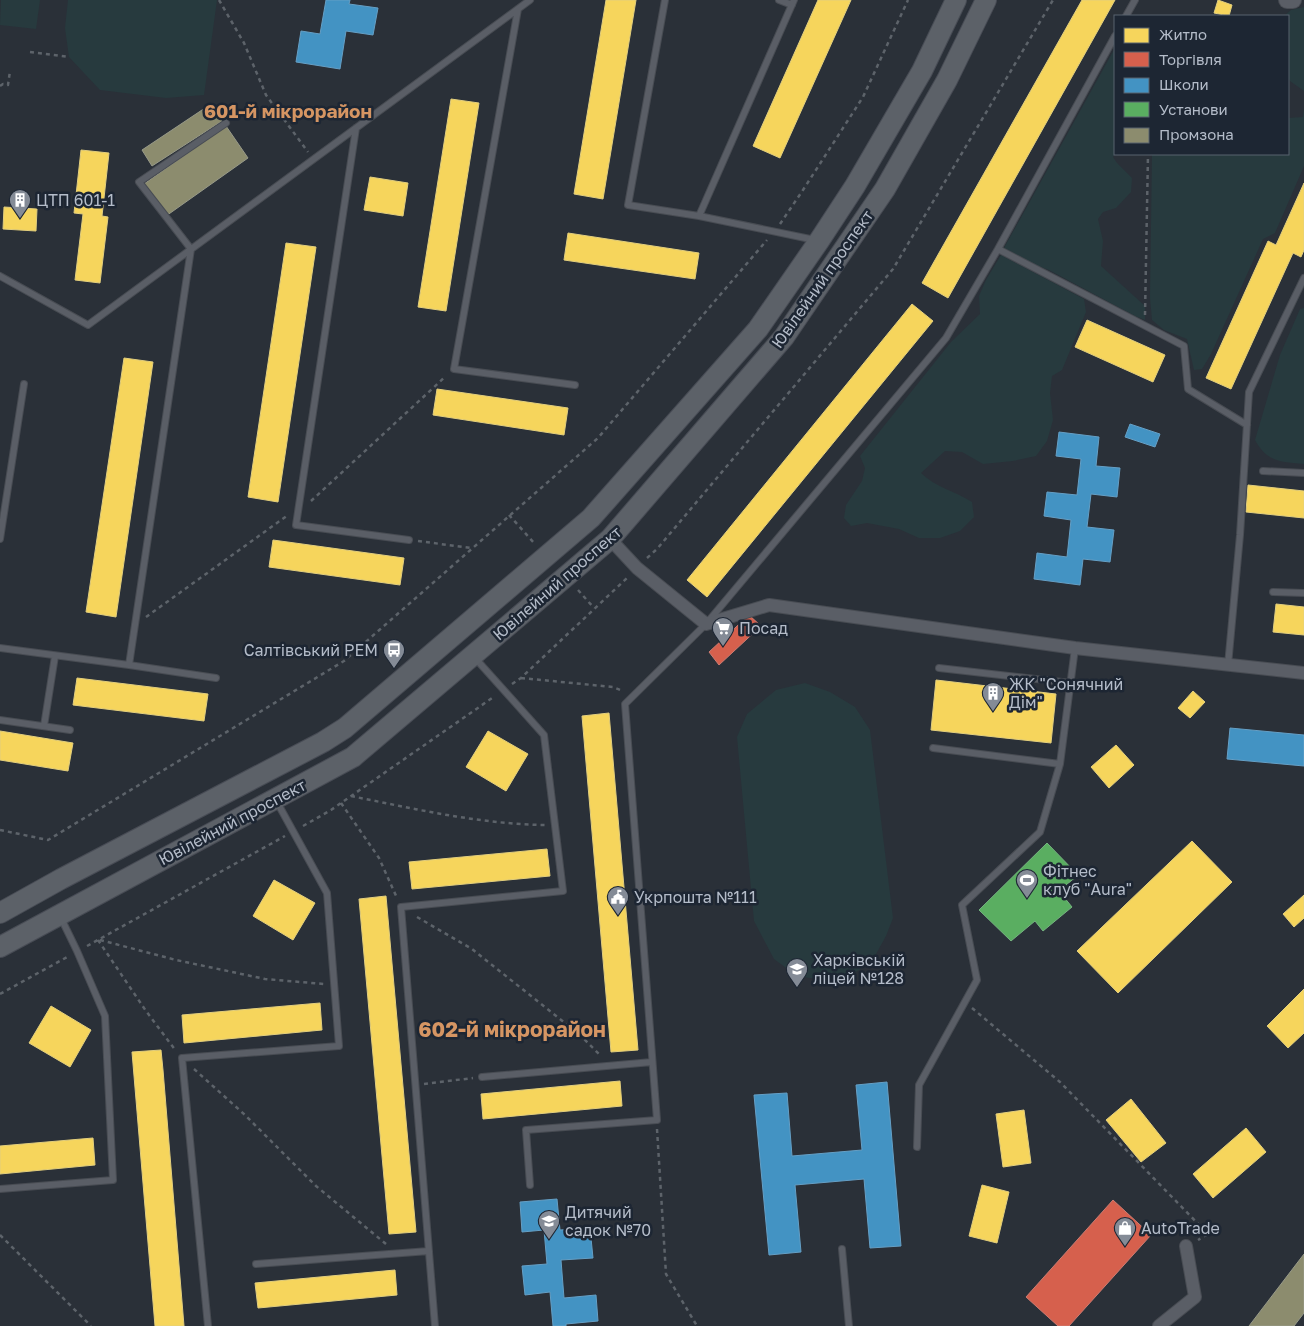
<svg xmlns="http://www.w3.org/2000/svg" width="1304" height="1326" viewBox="0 0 1304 1326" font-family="'Golos Text',sans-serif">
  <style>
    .green { fill: #273a3e }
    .homes { fill: #f6d55c; stroke: #e2ce7d }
    .shops { fill: #d6604d; stroke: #cc7c72 }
    .schools { fill: #4393c3; stroke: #659fc5 }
    .public { fill: #5aae61; stroke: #75b280 }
    .industry { fill: #8c8c6e; stroke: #989a89 }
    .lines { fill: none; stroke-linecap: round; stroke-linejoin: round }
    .service-casing { stroke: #484c53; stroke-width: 8 }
    .minor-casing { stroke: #484c53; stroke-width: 14 }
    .tertiary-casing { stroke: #484c53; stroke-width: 18 }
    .primary-casing { stroke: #484c55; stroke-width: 22 }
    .path { stroke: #5d636a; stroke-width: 2.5; stroke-dasharray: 4 4; stroke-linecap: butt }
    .service { stroke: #5a5e66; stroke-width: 6 }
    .minor { stroke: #5a5e66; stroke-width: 12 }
    .tertiary { stroke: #5a5e66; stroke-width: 16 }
    .primary { stroke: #5c6168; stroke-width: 20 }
    .labels { text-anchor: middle; stroke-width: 5; stroke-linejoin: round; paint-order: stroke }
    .poi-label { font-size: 16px; fill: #b4bcc9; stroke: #1d2633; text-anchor: start }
    .street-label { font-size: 16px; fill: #b4bcc9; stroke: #1d2633 }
    .quarter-label { font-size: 19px; font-weight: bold; fill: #d59563; stroke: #1d2633 }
    .district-label { font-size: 21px; font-weight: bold; fill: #d59563; stroke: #1d2633 }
  </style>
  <rect width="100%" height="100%" fill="#2a3038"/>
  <path class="green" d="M1,0H40L36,29L0,25Z
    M68,0H217L204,95L166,98L100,90L69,57L65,28Z
    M1304,7V91L1290,81L1288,77V16H1284L1291,10Z
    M1115,48V153L1113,157L1117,163L1132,178L1131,192L1116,208L1103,212L1098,219L1103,241L1101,266L1145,306V320L1135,316L1049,270L1038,266L1004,248Z
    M1304,109V166L1275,233L1263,239L1211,354L1202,369L1194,370L1187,339L1164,330L1152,320L1150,298L1152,154H1288V118L1303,117Z
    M1001,255L1084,299L1086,312L1062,370L1052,376L1050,393L1053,420L1047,441L1036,456L1013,461L983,464L962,452L945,451L921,473C935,487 955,491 972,502L974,517L960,531L940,538H919L899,529L867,523L851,526L844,518L846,505L862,481L865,468L860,456L951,342L980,314L979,296L986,280Z
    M1304,308V464C1280,462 1267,462 1255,440L1280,355L1300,309Z
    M805,683L830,692L855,707L870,730L893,918L886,936L871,963L847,977L824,980L797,976L774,959L754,921L737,737L747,714L776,690Z"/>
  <path class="homes" d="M606,0H636L603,199L574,194Z
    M818,0H851L780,158L753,146Z
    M1082,0H1115L948,298L922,283Z
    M1218,0L1232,5L1229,16L1214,13Z
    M451,99L479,103L446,311L418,307Z
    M81,150L109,153L102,216L108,217L100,283L75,280L83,214L74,213Z
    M370,177L408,183L403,216L364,210Z
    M1304,183V250L1301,257L1293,253L1231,389L1206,378L1268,241L1276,245Z
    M4,207L37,209L36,231L3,229Z
    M568,233L699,253L695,279L564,260Z
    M286,243L316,247L278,502L248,497Z
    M912,304L933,321L707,597L687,580Z
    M1087,320L1165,355L1153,382L1075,347Z
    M124,358L153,362L116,617L86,612Z
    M437,389L568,408L564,435L433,415Z
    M1248,485L1304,491V518L1246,512Z
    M273,540L404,558L400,585L269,567Z
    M1276,604L1304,607V635L1273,632Z
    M77,678L208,694L204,721L73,705Z
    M936,680L1056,694L1051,743L931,730Z
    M1193,691L1205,702L1190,718L1178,708Z
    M609,713L638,1050L611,1052L582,716Z
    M0,731L73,743L68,771L0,760Z
    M488,731L528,754L506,791L466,767Z
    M1116,745L1134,765L1109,788L1091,767Z
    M1192,841L1232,882L1118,993L1077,951Z
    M547,849L550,876L412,889L409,862Z
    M274,880L315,903L293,940L253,916Z
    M1304,895V918L1294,927L1283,914Z
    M386,896L416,1232L389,1234L359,899Z
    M1304,989V1033L1288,1048L1267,1026Z
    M320,1003L322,1030L184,1043L182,1015Z
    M51,1006L91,1030L70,1067L29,1043Z
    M161,1050L163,1070L184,1326H155L132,1052Z
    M620,1081L622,1106L483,1119L481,1094Z
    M1131,1099L1166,1143L1141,1162L1106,1120Z
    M1024,1110L1031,1163L1003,1167L996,1114Z
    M1246,1128L1266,1152L1213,1198L1193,1174Z
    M93,1138L95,1165L0,1174V1146Z
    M982,1185L1009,1192L997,1243L969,1236Z
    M395,1270L397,1295L258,1308L255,1283Z"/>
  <path class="shops" d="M749,615L761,626L719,665L709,652Z
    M1113,1200L1151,1235L1069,1326H1058L1026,1297Z"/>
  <path class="schools" d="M326,0H350L349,4L378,8L373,35L346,31L340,69L296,62L301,31L320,34Z
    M1130,424L1160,434L1155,447L1125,437Z
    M1059,432L1099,437L1096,466L1120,468L1117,497L1091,494L1087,527L1114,530L1110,562L1083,559L1080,585L1034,579L1037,553L1067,557L1071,520L1044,516L1047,492L1077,495L1081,459L1056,456Z
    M1230,728L1304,735V766L1227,759Z
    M887,1082L901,1246L870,1248L864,1179L795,1185L801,1252L769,1255L754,1095L787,1093L792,1156L862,1150L856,1085Z
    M557,1199L560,1230L590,1228L593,1258L561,1260L564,1298L596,1295L598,1321L566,1324V1326H553L550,1292L525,1295L522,1266L547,1264L544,1230L522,1232L520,1202Z"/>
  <path class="public" d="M1047,843L1078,875L1059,891L1072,907L1043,931L1035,921L1011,941L979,910Z"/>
  <path class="industry" d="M211,104L222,121L152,166L142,150Z
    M226,126L248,158L166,216L144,184Z
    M1304,1254V1313L1294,1326H1249Z"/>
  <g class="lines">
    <g class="service-casing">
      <path id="service" d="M665,0L628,205L699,216
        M779,0L792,5
        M794,0L699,216L815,240
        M518,9L454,369L575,385
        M1126,16L1135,0
        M356,128L296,525L409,540
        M998,249L1184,346L1188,389L1247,425
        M0,276L88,325L530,0
        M1263,471L1304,473
        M0,539L24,384
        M1273,592L1304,593
        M0,648L129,665
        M1228,665L1240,535L1249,392L1304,278
        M939,668L1071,683
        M216,678L129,665L191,249L139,182L226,123
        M0,720L70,730
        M44,726L55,656
        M933,748L1060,764
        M482,1077L652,1062
        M917,1147L919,1085L977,980L962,905L1040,832L1060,764L1075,648
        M530,1185L526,1130L657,1120L625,704L706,624L946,338L998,249L1115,36
        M0,1189L113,1180L105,1016L77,951L61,918
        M842,1249L849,1326
        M256,1264L429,1251
        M208,1326L182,1058L339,1046L327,893L277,802
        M435,1326L401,907L563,891L544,735L475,658"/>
    </g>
    <g class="minor-casing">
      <path id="minor" d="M610,539L637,568L706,624L769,605L1075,648L1304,673
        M1159,1326L1195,1297L1186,1246"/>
    </g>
    <g class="tertiary-casing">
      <path id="tertiary" d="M1287,0H1293"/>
    </g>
    <g class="primary-casing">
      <path id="primary" d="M0,913L61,879L323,742L345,728L591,518L758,329L819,241L855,186L922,71L956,0
        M0,947L353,757L610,539L784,337L885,189L947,80L986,0"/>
    </g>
    <path class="path" d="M219,0L244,43L266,95L308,152
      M30,52L69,57
      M0,86L3,84L8,85L10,71
      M780,224L803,190L863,97L908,0
      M1145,315L1148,154
      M311,501L446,376
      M509,515L535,544
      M418,541L471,548
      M647,558L657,549L893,269L1053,0
      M578,590L594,608
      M146,617L288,515
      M521,678L613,687L623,691
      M512,684L521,678L627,578
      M351,796C415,809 479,824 545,825
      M341,803L379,858L397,898
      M303,826L331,810L495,696
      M0,830L48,840L344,661L598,438L767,240
      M417,917L472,949L580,1035L601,1056
      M98,940L146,1011L176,1051
      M100,940L176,960L265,979L324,984
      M87,946L285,836
      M0,994L69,956
      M972,1008L1060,1082L1208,1234L1198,1240
      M194,1069L245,1115L316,1186L386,1244
      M424,1084L473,1078
      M657,1129L666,1274L697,1326
      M0,1235L91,1326"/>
    <use href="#service" class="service"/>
    <use href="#minor" class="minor"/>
    <use href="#tertiary" class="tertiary"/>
    <use href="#primary" class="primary"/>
  </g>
  <defs>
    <g id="building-pin" transform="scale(1.125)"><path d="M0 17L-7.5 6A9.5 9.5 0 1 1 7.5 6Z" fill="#848b96" stroke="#1d2633"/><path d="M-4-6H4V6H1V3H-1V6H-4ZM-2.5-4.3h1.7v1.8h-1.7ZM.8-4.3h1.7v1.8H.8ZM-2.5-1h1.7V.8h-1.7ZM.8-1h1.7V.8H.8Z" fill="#fff"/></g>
    <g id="supermarket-pin" transform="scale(1.125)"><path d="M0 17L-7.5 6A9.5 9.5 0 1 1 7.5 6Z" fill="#848b96" stroke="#1d2633"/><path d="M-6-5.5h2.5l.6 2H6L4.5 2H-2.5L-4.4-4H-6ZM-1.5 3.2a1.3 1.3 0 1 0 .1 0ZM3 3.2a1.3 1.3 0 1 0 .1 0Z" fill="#fff"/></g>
    <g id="bus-pin" transform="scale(1.125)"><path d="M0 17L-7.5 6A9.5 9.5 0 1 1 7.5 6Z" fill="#848b96" stroke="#1d2633"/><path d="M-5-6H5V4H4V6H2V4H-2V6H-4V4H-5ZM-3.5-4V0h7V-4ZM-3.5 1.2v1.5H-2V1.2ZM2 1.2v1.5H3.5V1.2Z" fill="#fff"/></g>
    <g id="stadium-pin" transform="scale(1.125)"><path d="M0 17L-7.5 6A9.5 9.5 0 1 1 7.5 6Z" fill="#848b96" stroke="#1d2633"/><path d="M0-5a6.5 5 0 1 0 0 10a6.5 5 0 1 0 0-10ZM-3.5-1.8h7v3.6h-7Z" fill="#fff"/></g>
    <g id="civic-pin" transform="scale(1.125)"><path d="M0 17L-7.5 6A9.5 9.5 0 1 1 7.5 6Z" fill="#848b96" stroke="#1d2633"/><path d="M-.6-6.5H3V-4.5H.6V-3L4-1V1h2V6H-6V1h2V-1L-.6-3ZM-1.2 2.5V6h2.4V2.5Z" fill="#fff"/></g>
    <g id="school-pin" transform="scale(1.125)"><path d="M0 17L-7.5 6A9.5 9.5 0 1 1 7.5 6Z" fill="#848b96" stroke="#1d2633"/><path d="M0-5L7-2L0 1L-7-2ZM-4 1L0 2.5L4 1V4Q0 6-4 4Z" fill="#fff"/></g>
    <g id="shop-pin" transform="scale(1.125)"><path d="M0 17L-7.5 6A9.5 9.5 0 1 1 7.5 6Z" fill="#848b96" stroke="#1d2633"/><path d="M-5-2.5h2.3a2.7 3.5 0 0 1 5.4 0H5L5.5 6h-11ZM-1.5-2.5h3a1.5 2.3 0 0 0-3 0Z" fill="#fff"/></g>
  </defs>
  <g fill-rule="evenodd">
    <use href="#building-pin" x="20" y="200"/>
    <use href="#supermarket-pin" x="723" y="628"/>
    <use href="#bus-pin" x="394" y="650"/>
    <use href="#building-pin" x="993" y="693"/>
    <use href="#stadium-pin" x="1027" y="880"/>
    <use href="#civic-pin" x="618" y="897"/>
    <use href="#school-pin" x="797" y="969"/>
    <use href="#school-pin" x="549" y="1221"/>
    <use href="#shop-pin" x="1125" y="1228"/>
  </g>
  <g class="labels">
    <g class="poi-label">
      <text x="36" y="206">ЦТП 601-1</text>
      <text x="739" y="634">Посад</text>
      <text x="378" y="656" text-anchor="end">Салтівський РЕМ</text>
      <text x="1009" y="690">ЖК "Сонячний<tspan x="1009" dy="18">Дім"</tspan></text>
      <text x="1043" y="877">Фітнес<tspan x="1043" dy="18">клуб "Aura"</tspan></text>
      <text x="634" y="903">Укрпошта №111</text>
      <text x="813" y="966">Харківській<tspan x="813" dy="18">ліцей №128</tspan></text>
      <text x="565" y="1218">Дитячий<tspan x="565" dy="18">садок №70</tspan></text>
      <text x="1141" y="1234">AutoTrade</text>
    </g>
    <g class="street-label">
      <text transform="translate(822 279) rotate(-55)" y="6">Ювілейний проспект</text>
      <text transform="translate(557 583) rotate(-41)" y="6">Ювілейний проспект</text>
      <text transform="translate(232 822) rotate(-28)" y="6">Ювілейний проспект</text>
    </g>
    <g class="quarter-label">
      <text x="288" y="118">601-й мікрорайон</text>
    </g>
    <g class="district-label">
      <text x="512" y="1037">602-й мікрорайон</text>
    </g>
  </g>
  <rect x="1114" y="15" width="175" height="140" fill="#1d2633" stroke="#59626f"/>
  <rect x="1124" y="28" width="25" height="15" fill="#f6d55c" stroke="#59626f"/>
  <text x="1159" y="40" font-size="15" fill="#b4bcc9">Житло</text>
  <rect x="1124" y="52" width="25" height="15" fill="#d6604d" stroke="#59626f"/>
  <text x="1159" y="65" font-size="15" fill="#b4bcc9">Торгівля</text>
  <rect x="1124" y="78" width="25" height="15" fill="#4393c3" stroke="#59626f"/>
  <text x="1159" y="90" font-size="15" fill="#b4bcc9">Школи</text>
  <rect x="1124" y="102" width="25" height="15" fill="#5aae61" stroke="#59626f"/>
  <text x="1159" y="115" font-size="15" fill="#b4bcc9">Установи</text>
  <rect x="1124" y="128" width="25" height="15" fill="#8c8c6e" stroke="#59626f"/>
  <text x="1159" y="140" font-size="15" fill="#b4bcc9">Промзона</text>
</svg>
